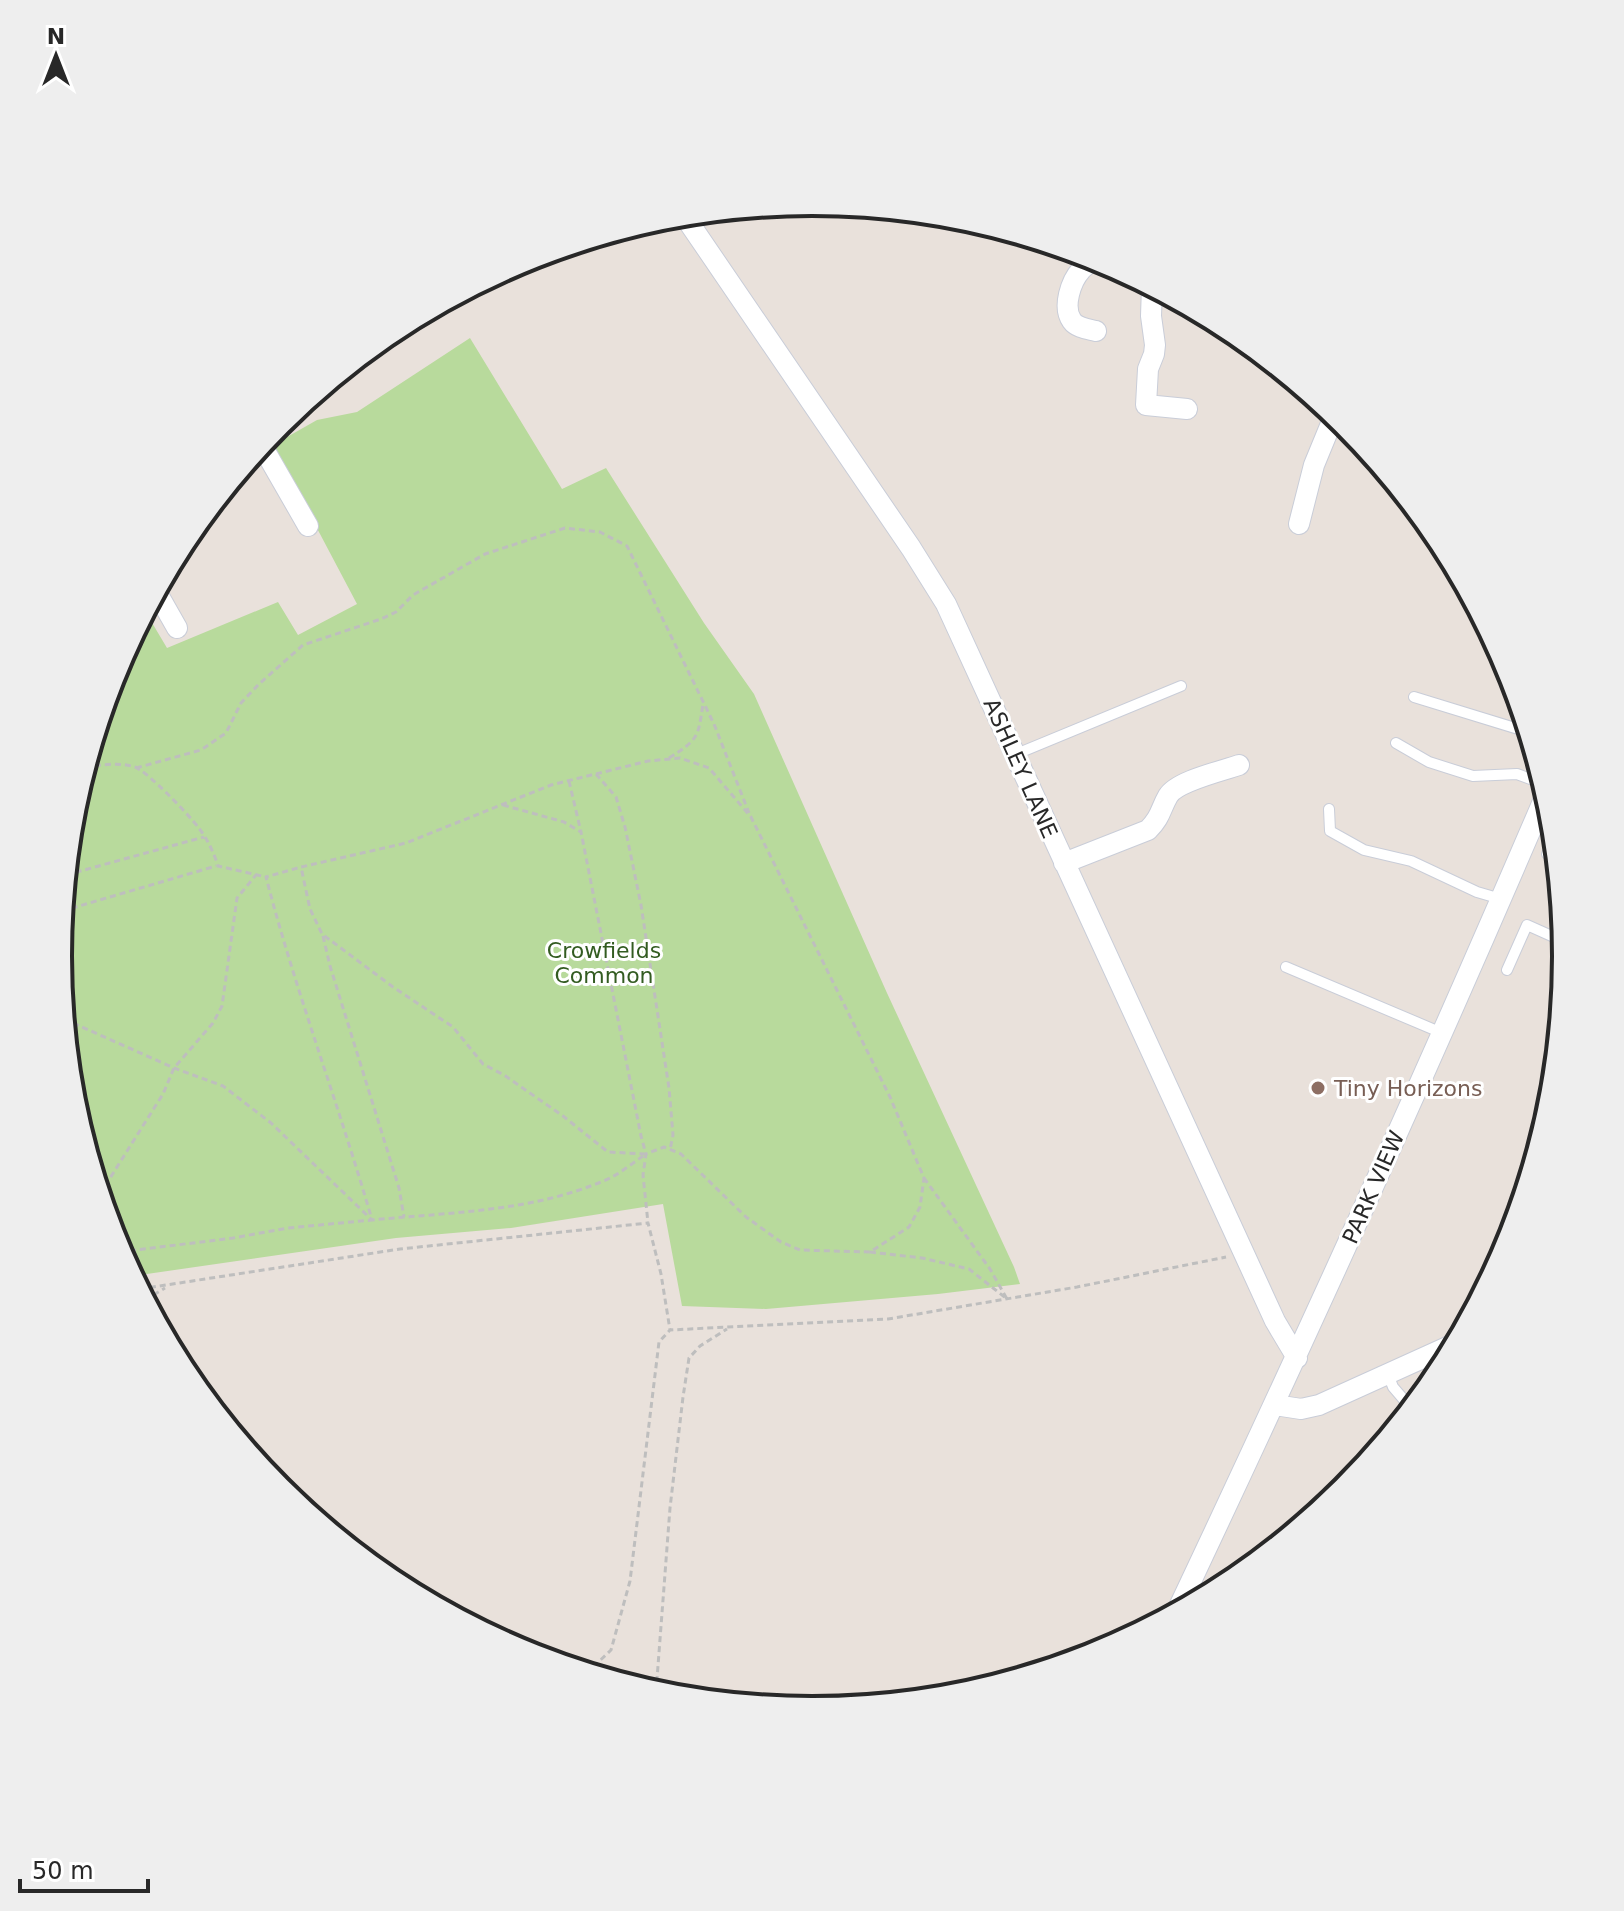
<svg xmlns="http://www.w3.org/2000/svg" width="1624" height="1911" viewBox="0 0 1624 1911" font-family="'DejaVu Sans',sans-serif">
  <style>
    .green { fill: #b8da9c }
    .lines { fill: none; stroke-linecap: round; stroke-linejoin: round }
    .service-casing { stroke: #c9cdd8; stroke-width: 12 }
    .minor-casing { stroke: #c9cdd8; stroke-width: 22 }
    .path { stroke: #bebebe; stroke-width: 3; stroke-dasharray: 6 4; stroke-linecap: butt }
    .service { stroke: #fff; stroke-width: 10 }
    .minor { stroke: #fff; stroke-width: 20 }
    .education-dot { fill: #8d6e63; stroke: #fff; stroke-width: 3 }
    .labels { text-anchor: middle; stroke-width: 6; stroke-linejoin: round; paint-order: stroke }
    .street-label { font-size: 22px; fill: #282828; stroke: #fff }
    .park-label { font-size: 22px; fill: #335c21; stroke: #fff }
    .education-label { font-size: 22px; fill: #785e54; stroke: #fff; text-anchor: start }
    .rim { fill: none; stroke: #282828; stroke-width: 4 }
  </style>
  <rect width="100%" height="100%" fill="#e9e1db"/>
  <path class="green" d="M470,338L562,489L606,468L704,623L754,694L887,993L1014,1267L1020,1284L938,1294L766,1309L682,1306L663,1204L511,1228L396,1238L133,1276L115,1244L72,1102L58,955L73,808L116,667L145,611L167,648L278,602L298,635L357,604L273,445L317,420L357,412Z"/>
  <g class="lines">
    <g class="service-casing">
      <path id="service" d="M1470,602L1473,600
        M1414,697L1528,732
        M1396,743L1429,762L1473,776L1517,774L1544,784
        M1014,755L1181,686
        M1329,809L1330,831L1364,850L1411,861L1477,892L1501,899
        M1547,854L1555,843
        M1286,967L1442,1033
        M1507,970L1527,925L1565,942
        M1388,1374L1393,1387L1411,1408"/>
    </g>
    <g class="minor-casing">
      <path id="minor" d="M683,214L911,548L946,604L1275,1321L1297,1358
        M1152,286L1151,316L1155,345L1154,354L1148,369L1146,405L1187,409
        M1096,331C1088,329 1077,328 1072,321C1062,307 1071,281 1081,270C1085,265 1091,262 1097,258
        M261,444L308,526
        M1299,524L1314,465L1335,414
        M156,591L177,628
        M1064,863L1148,830C1161,817 1160,810 1168,796C1177,781 1222,771 1239,765
        M1275,1405L1301,1409L1319,1405L1456,1343
        M1177,1611C1305,1340 1429,1068 1547,792"/>
    </g>
    <path class="path" d="M669,758C699,739 698,737 703,704
      M85,767C101,765 119,762 135,767C148,772 188,814 198,827C207,838 214,853 218,866L266,877
      M136,768L201,750L226,733L241,703L259,684L303,645L381,619L396,612L413,595L485,554L565,528L600,532L627,546L714,724L749,813
      M596,774L616,797L625,827L641,905L669,1088L673,1135L670,1150
      M569,781L581,832
      M503,805L564,822L581,832L641,1136L646,1154
      M66,875L204,837
      M62,911L216,866
      M323,936L330,966L399,1188L404,1217
      M64,1019L174,1068L223,1086L271,1123L372,1220C452,1212 535,1212 610,1178C622,1172 634,1162 646,1154L608,1152L563,1116L504,1075L483,1064L453,1027L393,987L322,934L310,909L301,867L406,843L551,785L648,761L680,758L709,768L751,817L890,1097L924,1178L920,1207L909,1227L870,1252L800,1250L781,1242L746,1217L681,1154L664,1147L646,1154L643,1175L648,1223
      M100,1194L163,1094L174,1068L213,1023L222,1006L237,898L256,875
      M120,1252L233,1238L288,1228L372,1220C339,1105 296,993 266,877L301,867
      M870,1252L922,1258L969,1269L1007,1299L990,1269L924,1178
      M140,1289L400,1249L648,1223L661,1274L670,1330
      M145,1300L165,1288
      M585,1671L590,1670L611,1650L630,1581L659,1342L670,1330L888,1319L1077,1287L1226,1257
      M656,1692L670,1508L683,1397L689,1358L700,1346L727,1329"/>
    <use href="#service" class="service"/>
    <use href="#minor" class="minor"/>
  </g>
  <circle class="education-dot" cx="1318" cy="1088" r="8"/>
  <g class="labels">
    <g class="street-label">
      <text transform="translate(1021 768) rotate(66)" y="8">ASHLEY LANE</text>
      <text transform="translate(1373 1187) rotate(-66)" y="8">PARK VIEW</text>
    </g>
    <g class="park-label">
      <text x="604" y="958">Crowfields<tspan x="604" dy="25">Common</tspan></text>
    </g>
    <g class="education-label">
      <text x="1334" y="1096">Tiny Horizons</text>
    </g>
  </g>
  <path d="M0 0H1624V1911H0ZM72 956a740 740 0 1 1 1480 0a740 740 0 1 1-1480 0Z" fill="#eee" fill-rule="evenodd"/>
  <path class="rim" d="M72 956a740 740 0 1 1 1480 0a740 740 0 1 1-1480 0Z"/>
  <g transform="translate(56 56)" stroke="#ffffff" stroke-width="6" paint-order="stroke">
  <path d="M0-6L14 30L0 20L-14 30Z" fill="#282828"/>
  <text y="-12" font-size="22" font-weight="bold" text-anchor="middle" fill="#282828">N</text>
  </g>
  <path d="M20 1879v12h128v-12" fill="none" stroke="#282828" stroke-width="4"/>
  <text x="32" y="1879" font-size="24" fill="#282828" stroke="#ffffff" stroke-width="6" paint-order="stroke">50 m</text>
</svg>
